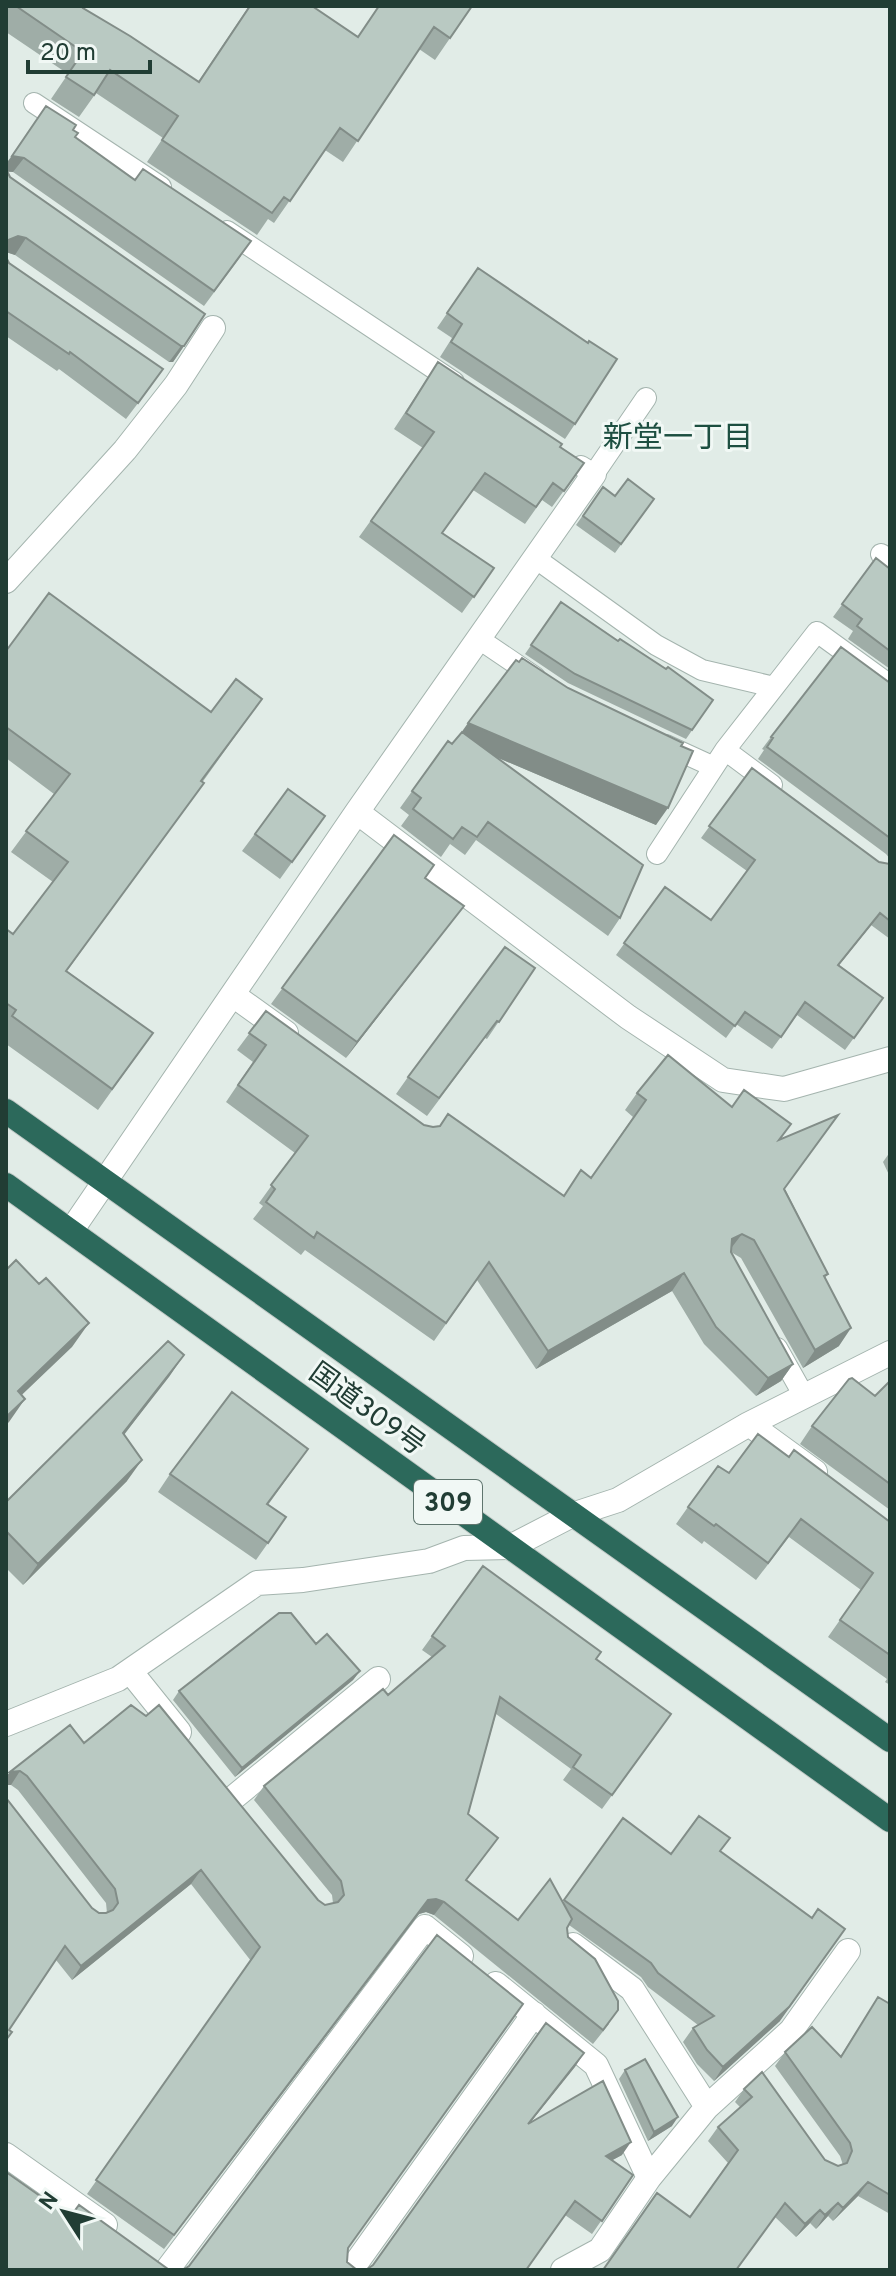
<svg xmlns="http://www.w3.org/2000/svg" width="896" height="2276" viewBox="0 0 896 2276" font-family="Overpass,'Noto Sans JP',sans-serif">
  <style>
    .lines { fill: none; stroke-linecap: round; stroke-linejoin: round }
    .lane-casing { stroke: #a4b4ae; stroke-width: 22 }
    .street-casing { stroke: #a4b4ae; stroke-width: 26 }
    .highway-casing { stroke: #c1c9c6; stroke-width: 26 }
    .lane { stroke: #fff; stroke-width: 20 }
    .street { stroke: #fff; stroke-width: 24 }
    .highway { stroke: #2c695b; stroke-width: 24 }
    .wall { fill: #9fada7 }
    .shaded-wall { fill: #828d88 }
    .building { fill: #b9c9c2; stroke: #828d88; stroke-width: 2 }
    .labels { text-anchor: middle; stroke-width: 6; stroke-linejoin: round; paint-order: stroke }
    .shield { fill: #f1f8f5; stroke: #5f756e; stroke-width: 2 }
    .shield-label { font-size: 26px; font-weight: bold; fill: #213d34 }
    .street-label { font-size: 28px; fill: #213d34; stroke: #f1f8f5 }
    .neighbourhood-label { font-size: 30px; fill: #1d4f41; stroke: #f1f8f5 }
  </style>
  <rect width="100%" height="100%" fill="#e1ece7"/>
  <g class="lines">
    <g class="lane-casing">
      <path id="lane" d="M34,103L161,187
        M227,231L454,382
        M581,466L594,474L646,398
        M881,554L890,560
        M535,558L656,645L702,670L774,687
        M479,639L535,677
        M666,745L714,767
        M725,750L772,785
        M657,854L725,750L817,632L890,685
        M777,1348L804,1396"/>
    </g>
    <g class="street-casing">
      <path id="street" d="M6,581L125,450L176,385L213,328
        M357,812L628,1017L723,1080L784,1089L890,1059
        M233,995L286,1033
        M71,1231L357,812L594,474
        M749,1424L815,1472
        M130,1671L179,1732
        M6,1724L118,1679L257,1583L303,1580L429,1561L464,1548L510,1547L572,1515L618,1500L749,1424L890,1353
        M233,1798L378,1679
        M573,1945L632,1989L707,2107
        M496,1984L596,2065L649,2178
        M6,2155L105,2225
        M167,2270L425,1927L461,1956
        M351,2270L534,2014
        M563,2270L600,2250L649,2178L707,2107L791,2031L848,1951"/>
    </g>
    <g class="highway-casing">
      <path id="highway" d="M6,1111L890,1740
        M6,1185L890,1820"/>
    </g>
    <use href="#lane" class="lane"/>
    <use href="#street" class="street"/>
    <use href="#highway" class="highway"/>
  </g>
  <path class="wall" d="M6,6H84L83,8L198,82L249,6H312L358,37L472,6L435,60L419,49L343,162L325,150L274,223L268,219L257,235L147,162L163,138L96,93L79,117L51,99L68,74L6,32Z
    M46,106L73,130L75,137L241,256L204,306L13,172H7L10,177L184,346L173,362H169L15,255L6,252V164Z
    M6,257L9,263L151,386L126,419L59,369L57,371L6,336Z
    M478,268L575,424L565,439L440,357L452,338L437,328Z
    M438,362L584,463L552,507L542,500L525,524L473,490L442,533L494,568L462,613L359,537L423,448L394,429Z
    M603,487L615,496L654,499L615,553L576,525Z
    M876,558L890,569V669L848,639L853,631L833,617Z
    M561,602L618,641L713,700L686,739L568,683L525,654Z
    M6,651L211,712L262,699L67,971L153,1033L98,1110L6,1044V929L13,934L53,882L11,852L54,794L6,758Z
    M890,683V859L886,854L758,759L764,750L762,749L771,737Z
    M568,688L681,746L656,825L496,757L620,918L608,936L476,840L465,855L450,844L441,857L401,826L409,815L400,808L448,741L452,744L462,732Z
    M752,768L879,862L890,864V861V939L871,925L839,965L883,998L845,1050L797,1015L772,1049L736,1024L726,1038L616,955L665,887L711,920L747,871L701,838Z
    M288,789L325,816L280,879L242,851Z
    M394,835L425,878L464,906L346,1058L271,1004Z
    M535,968L487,1039L485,1038L427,1116L396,1094L408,1077Z
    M266,1011L424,1125L564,1196L591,1178L633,1117L625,1110L637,1093L732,1107L780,1140L785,1189L828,1274L825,1278L839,1346L803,1368L741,1258L731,1252L793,1364L781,1381L756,1396L704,1344L672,1291L536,1369L477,1280L434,1341L305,1250L301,1255L253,1219L263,1206L259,1203L295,1153L226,1102L253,1062L237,1050Z
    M890,1152V1177L883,1162Z
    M184,1355L124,1435L127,1481L23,1585L6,1568V1502Z
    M890,1381V1510L800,1444L812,1426L875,1396Z
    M308,1449L268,1505V1543L256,1560L158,1492L170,1474Z
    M789,1457L890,1522V1685L885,1682L887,1679L828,1637L861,1590L789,1537L756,1580L704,1541L702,1544L676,1524L688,1507L729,1473Z
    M483,1566L596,1659L671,1714L602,1809L563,1780L571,1769L496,1714L468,1814L498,1838L466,1881L518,1920L563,1902L623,1818L671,1854L720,1852L780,2021L714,2081L697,2064L683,2042L693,2028L698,2025L648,1987L641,1977L569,1925L567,1928L568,1937L609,2024L593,2044L434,1915L426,1912L419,1914L164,2249L87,2194L251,1961L191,1884L72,1980L56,1960L9,2030L6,1798L92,1908L99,1913H107L106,1903L18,1790L11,1785H6V1777L10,1772L84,1743L325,1905L333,1903L332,1895L254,1800L264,1786L388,1695L432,1657L422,1650Z
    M316,1644L360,1671L353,1680L235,1777L173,1700L179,1691Z
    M878,1997L890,2004V2214L858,2196L833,2221L828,2216L816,2229L810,2223L796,2237L775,2217H690L728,2163L708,2141L718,2127L740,2107L735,2102L744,2089L825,2160L838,2166L843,2165L840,2156L775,2066L785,2052L840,2057Z
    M584,2053L530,2123L622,2155L612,2160L633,2175L592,2234L565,2215L373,2265Z
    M625,2070L672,2126L648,2141L619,2079Z"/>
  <path class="shaded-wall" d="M12,156L24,158L13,172L6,171V164Z
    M18,236L26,238L15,255L6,252V241Z
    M181,346H184L173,362H169Z
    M468,723L668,808L656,825L456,740Z
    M464,906L452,921L346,1058L357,1042Z
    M880,913L871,925L829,977L838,965Z
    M742,1234L729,1251L732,1239Z
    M684,1273L672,1291L536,1369L548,1351Z
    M89,1323L72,1347L6,1410L18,1391Z
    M851,1328L839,1346L803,1368L815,1350Z
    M184,1355L169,1377L108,1455L123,1433Z
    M793,1364L781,1381L756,1396L768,1378Z
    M25,1399L9,1422L6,1425V1417Z
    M142,1460L127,1481L23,1585L38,1564Z
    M360,1671L353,1680L235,1777L242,1768Z
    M20,1771L11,1785H6V1777L10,1772Z
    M201,1870L191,1884L72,1980L81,1966Z
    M436,1899L444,1902L434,1915L426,1912L419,1914L164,2249L428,1900Z
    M836,1942L780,2021L714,2081L723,2067Z
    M584,2053L575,2067L518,2138L528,2124Z
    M678,2117L672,2126L648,2141L654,2132Z
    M631,2142L622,2155L596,2169L606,2156Z
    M868,2182L858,2196L833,2221L843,2208Z
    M838,2203L828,2216L816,2229L825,2215Z
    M820,2210L810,2223L796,2237L805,2224Z"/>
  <path class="building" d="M16,6H84L83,8L130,36L199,82L250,6H312L358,37L379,6H472L450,38L434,27L358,141L340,128L290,201L284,197L272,213L162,140L178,116L110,70L94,95L66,77L83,52Z
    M46,106L76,125L73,130L78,133L75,137L135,180L143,169L251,241L214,291L24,158L12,156Z
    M6,169L10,177L205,314L184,346H181L26,238L18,236L6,241Z
    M6,257L9,263L163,369L138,403L70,352L69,354L6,311Z
    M478,268L588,343L589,341L617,359L575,424L451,342L462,324L447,313Z
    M438,362L562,444L560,447L584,463L564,491L553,483L536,507L485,473L442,533L494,568L474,597L371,521L434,432L406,413Z
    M628,479L654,499L621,544L583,516L603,487L615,496Z
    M876,558L890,569V651L857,626L862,619L842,604Z
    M49,593L211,712L236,679L262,699L201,781L204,783L66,971L153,1033L112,1089L12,1016L16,1010L6,1003V929L13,934L68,862L26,831L70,774L6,727V651Z
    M561,602L618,641L620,639L666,669L668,667L713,700L692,730L575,674L531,645Z
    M841,647L890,683V838L767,747L773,738L771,737Z
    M522,658L568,688L683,743L681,746L693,751L668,808L468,723L516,660L519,662Z
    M462,732L643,865L620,918L488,822L477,837L462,827L453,839L413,809L421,798L412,791L448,741L452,744Z
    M752,768L879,862L890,864V921L880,913L838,965L883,998L854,1038L805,1002L781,1037L745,1012L735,1026L624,943L665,887L711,920L755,860L709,826Z
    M288,789L325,816L292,862L255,834Z
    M394,835L434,865L425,878L464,906L357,1042L282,988Z
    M505,947L535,968L499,1022L497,1021L439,1098L408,1077Z
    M266,1011L424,1125L433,1127L440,1126L448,1114L564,1196L581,1170L591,1178L646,1100L637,1093L668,1055L732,1107L744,1090L791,1124L779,1140L838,1115L784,1189L828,1274L824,1276L851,1328L815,1350L754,1240L742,1234L732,1239L731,1252L793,1364L768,1378L716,1327L684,1273L548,1351L489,1262L446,1323L317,1232L314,1238L266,1202L275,1189L271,1185L308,1136L238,1085L266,1045L249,1033Z
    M16,1260L39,1284L46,1278L89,1323L18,1391L25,1399L6,1417V1270Z
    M168,1341L184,1355L123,1433L142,1460L38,1564L6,1531V1502Z
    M852,1378L875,1396L890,1381V1484L812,1426L849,1379Z
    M232,1392L308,1449L267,1504L286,1517L268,1543L170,1474Z
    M758,1434L789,1457L794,1450L890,1522V1655L840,1620L873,1573L801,1519L768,1563L716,1524L714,1526L688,1507L718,1466L729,1473Z
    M483,1566L601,1652L596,1659L671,1714L612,1795L573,1767L581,1755L500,1697L468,1814L498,1838L466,1880L518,1920L550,1879L572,1919L567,1928L568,1937L595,1959L618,2001V2010L603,2030L444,1902L436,1899L428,1900L174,2235L96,2180L260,1947L201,1870L81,1966L65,1946L9,2030L12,2032L6,2040V1798L92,1908L99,1913H106L113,1910L118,1903L115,1889L27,1776L20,1771L10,1772L70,1725L84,1743L131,1705L146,1716L159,1705L318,1900L325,1905L338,1902L344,1895L341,1881L264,1786L383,1689L388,1695L445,1646L432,1636Z
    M279,1613H291L316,1644L327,1634L360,1671L242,1768L179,1691Z
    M699,1816L730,1838L720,1851L812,1918L818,1909L845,1929L789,2007L723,2067L707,2050L693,2028L714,2016L658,1973L651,1963L564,1900L623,1818L671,1854Z
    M437,1935L523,2004L348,2248L347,2262L357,2270H183L189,2266Z
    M878,1997L890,2004V2195L868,2182L843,2208L838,2203L825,2215L820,2210L805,2224L785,2203L736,2270H603L657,2193L690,2217L738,2150L718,2127L752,2097L744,2089L762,2072L825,2160L838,2166L847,2163L852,2151L850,2143L785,2052L812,2027L841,2057Z
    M546,2023L584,2053L528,2124L603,2081L631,2142L606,2156L633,2175L602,2221L575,2201L526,2270H366L373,2265Z
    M645,2059L678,2117L654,2132L625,2070Z
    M6,2172L70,2217L79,2205L168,2269L180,2270H6Z"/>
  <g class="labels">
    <rect class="shield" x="414" y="1480" width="68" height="44" rx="6"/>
    <g class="shield-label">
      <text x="448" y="1511">309</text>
    </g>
    <g class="street-label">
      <text transform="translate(368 1408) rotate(36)" y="10">国道309号</text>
    </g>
    <g class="neighbourhood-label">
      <text x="678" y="447">新堂一丁目</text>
    </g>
  </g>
  <rect width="896" height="2276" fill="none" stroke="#213d34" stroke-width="16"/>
  <g transform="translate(64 2212) rotate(306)" stroke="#f1f8f5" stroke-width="6" paint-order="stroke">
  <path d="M0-6L14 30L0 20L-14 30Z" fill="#213d34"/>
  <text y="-12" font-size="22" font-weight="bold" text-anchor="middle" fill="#213d34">N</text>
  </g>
  <path d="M28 60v12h122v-12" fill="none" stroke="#213d34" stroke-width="4"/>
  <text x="40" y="60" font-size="24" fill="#213d34" stroke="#f1f8f5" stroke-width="6" paint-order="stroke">20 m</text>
</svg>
